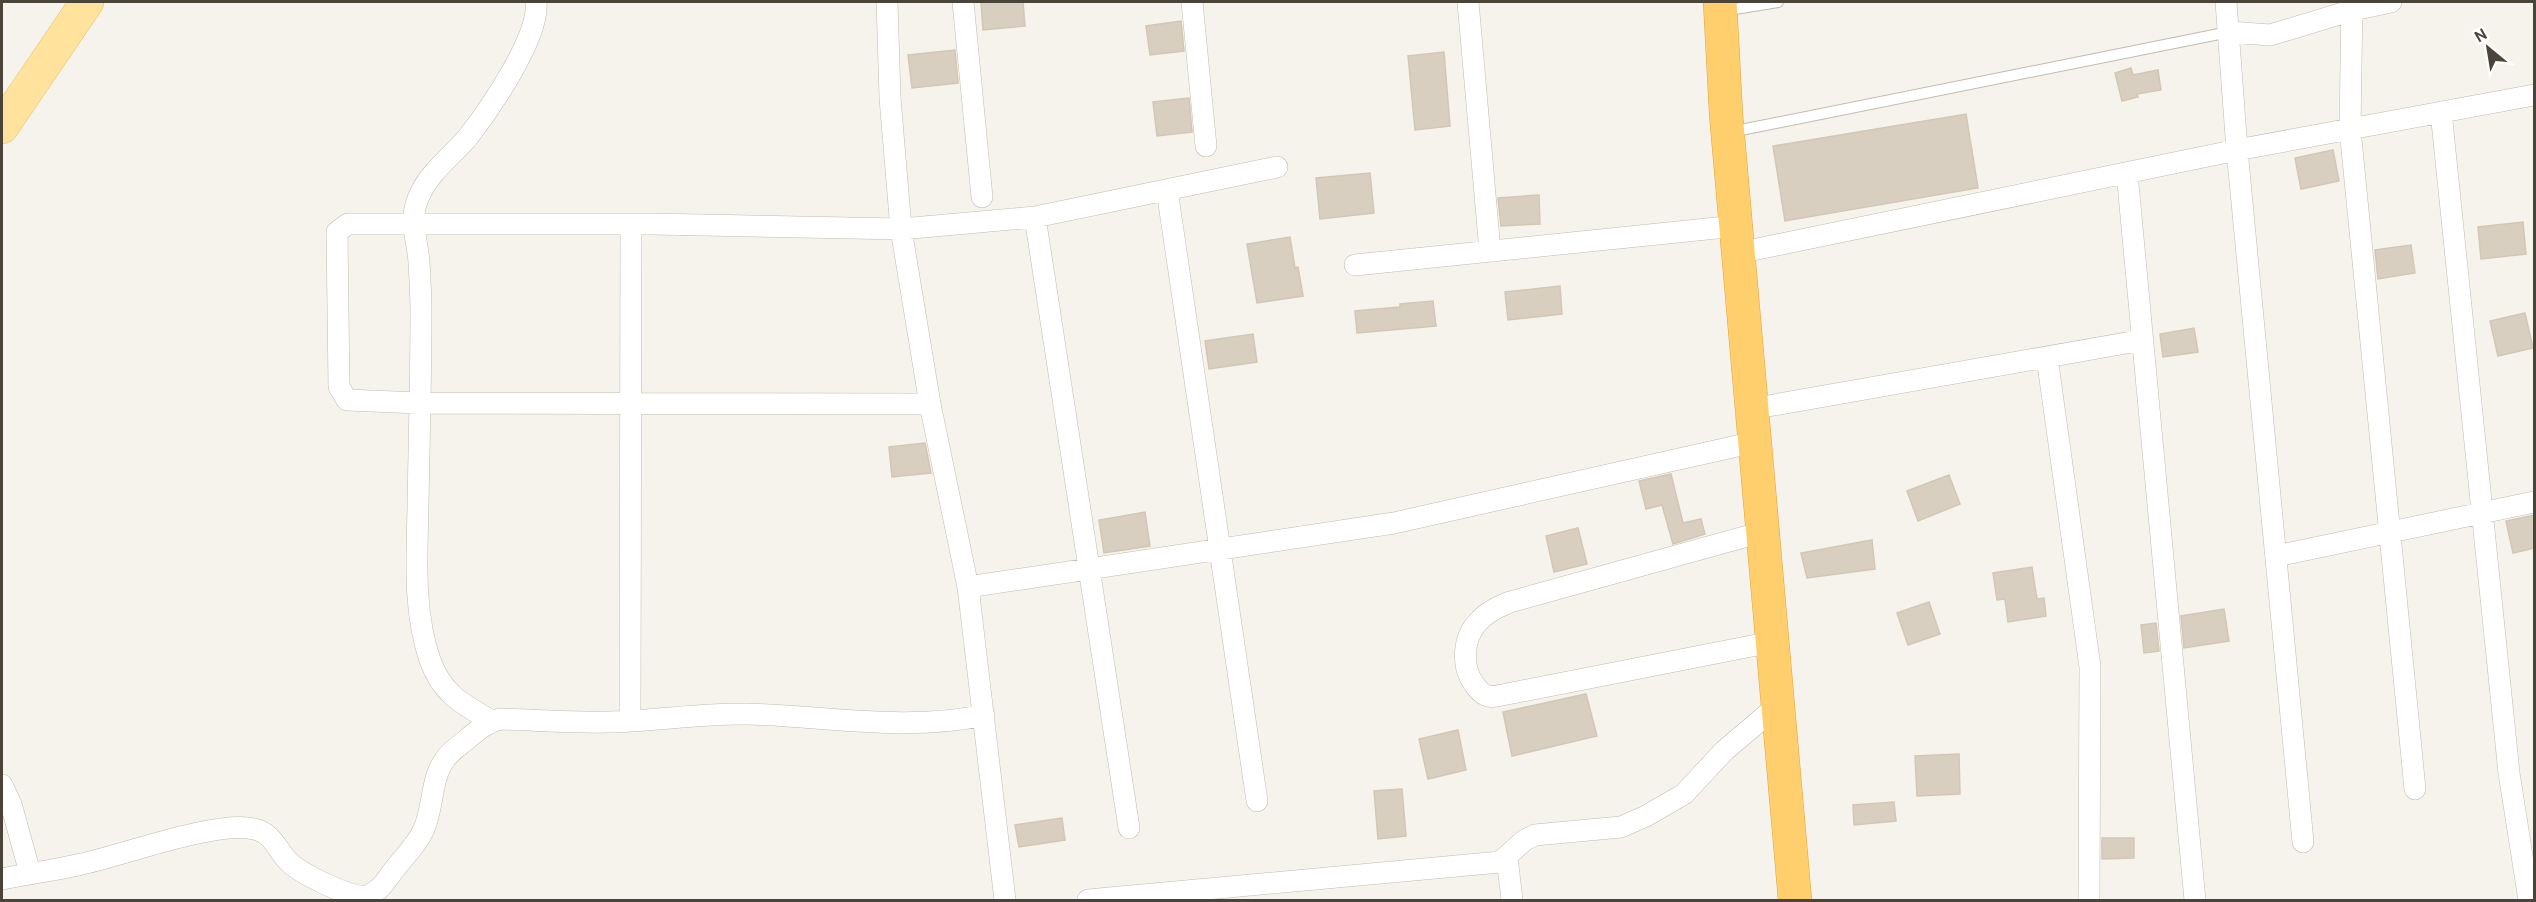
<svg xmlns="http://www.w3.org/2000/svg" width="2536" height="902" viewBox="0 0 2536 902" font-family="Overpass,sans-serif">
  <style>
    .building { fill: #d8cfc1; stroke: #d3c7b4; stroke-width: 1.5 }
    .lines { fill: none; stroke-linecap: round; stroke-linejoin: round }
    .lane-casing { stroke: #c2bbae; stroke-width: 12 }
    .street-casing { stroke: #c2bbae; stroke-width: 22 }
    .primary-casing { stroke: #e6c16a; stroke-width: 34 }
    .highway-casing { stroke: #e0a43c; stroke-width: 34 }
    .lane { stroke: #fff; stroke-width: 10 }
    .street { stroke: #fff; stroke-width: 21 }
    .primary { stroke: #ffe39c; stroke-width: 33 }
    .highway { stroke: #ffcf6e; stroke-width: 33 }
  </style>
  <rect width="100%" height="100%" fill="#f6f3ec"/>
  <path class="building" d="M981,2H1023L1025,26L983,30Z
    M1181,21L1184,51L1150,55L1146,26Z
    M955,50L958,83L912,88L908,55Z
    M1444,52L1450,126L1415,130L1408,56Z
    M2131,68L2133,75L2158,70L2161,90L2137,94L2138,97L2122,101L2115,73Z
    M1189,98L1192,132L1157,136L1153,102Z
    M1966,114L1978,188L1785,221L1773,146Z
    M2333,150L2339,181L2301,189L2295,158Z
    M1370,173L1374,213L1320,219L1316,178Z
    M1539,195L1540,224L1501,226L1498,198Z
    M2523,222L2526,254L2481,259L2478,227Z
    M1290,237L1295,268L1298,267L1303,296L1257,303L1247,244Z
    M2411,245L2415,273L2378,279L2375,250Z
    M1560,286L1562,314L1508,320L1505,292Z
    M1433,301L1436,326L1357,333L1355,311L1400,307V304Z
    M2525,313L2533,348L2498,356L2490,321Z
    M2194,328L2198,352L2163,357L2160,334Z
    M1253,334L1257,362L1209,369L1205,341Z
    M925,443L931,473L892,477L889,447Z
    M1671,474L1683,523L1701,519L1705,534L1673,544L1662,505L1646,509L1639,481Z
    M1949,475L1960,504L1918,521L1907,491Z
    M1145,512L1150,546L1104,553L1099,520Z
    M2535,515V548L2513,553L2506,521Z
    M1578,528L1587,564L1554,572L1546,536Z
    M1872,540L1875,569L1807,578L1801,553Z
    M2032,567L2037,599L2044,598L2046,616L2008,622L2005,599L1997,600L1993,573Z
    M1929,602L1940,634L1908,645L1897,613Z
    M2224,609L2229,641L2184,648L2181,616Z
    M2156,623L2159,651L2144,653L2141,625Z
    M1586,694L1597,736L1512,756L1503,712Z
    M1458,730L1466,770L1428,779L1419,739Z
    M1959,754L1960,794L1917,796L1915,756Z
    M1402,789L1406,836L1378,839L1374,791Z
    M1894,802L1896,821L1854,825L1853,805Z
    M1062,818L1065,840L1019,847L1015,825Z
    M2102,838H2134V858L2102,859Z"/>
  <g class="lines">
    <g class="lane-casing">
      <path id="lane" d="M1722,11L1778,2
        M1731,132L2229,32"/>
    </g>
    <g class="street-casing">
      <path id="street" d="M887,2L890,98L901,229L930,404L968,587L1005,900
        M963,2L982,197
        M1192,2L1206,146
        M1468,2L1490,251
        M2226,2L2237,150L2303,842
        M2352,2L2350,129L2415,789
        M2229,32L2270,35L2353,10L2391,2
        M2441,112L2509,773L2529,900
        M2127,173L2195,900
        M1167,190L1257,801
        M1035,217L1129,828
        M1738,253L2237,150L2534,95
        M1355,265L1736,226
        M2047,357L2090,667L2089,900
        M930,404L419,403L347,400L339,387L337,232L348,224H653L901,229L1035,217L1277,167
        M1751,409L2143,340
        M1762,532L1510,602C1498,607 1487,612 1478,622C1463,638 1461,666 1474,684C1477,688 1482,695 1488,696C1492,697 1498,696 1502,695L1772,642
        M2276,556L2534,502
        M968,587L1394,523L1755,442
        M492,721C462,704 442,694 430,660C413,612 417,556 418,507C419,442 421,377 421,312C421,296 420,279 419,262C417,235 407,219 421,192C431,171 453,155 468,137C490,109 540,36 536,2
        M630,721L631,225
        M2,785L11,804L30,873
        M1507,857L1512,900
        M2,879C30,873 58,870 86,863C126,854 219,820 254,829C273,833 277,850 289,862C300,873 353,900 367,896C379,892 386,881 393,871C403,858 416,846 423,831C434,809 430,778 446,758C451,751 459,746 466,740C477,731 487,722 500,719C537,720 574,723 610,722C656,721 702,713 747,714C826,716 907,732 984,715
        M1088,900L1500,862L1525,840L1535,835L1621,827L1646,816L1684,794L1724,751L1777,706"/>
    </g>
    <g class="primary-casing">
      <path id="primary" d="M2,127L87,2"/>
    </g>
    <g class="highway-casing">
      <path id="highway" d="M1720,2L1726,114L1795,900"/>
    </g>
    <use href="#lane" class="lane"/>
    <use href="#street" class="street"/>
    <use href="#primary" class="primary"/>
    <use href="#highway" class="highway"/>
  </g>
  <rect width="2536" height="902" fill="none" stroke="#4b4439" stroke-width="6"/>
  <g transform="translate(2488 48) rotate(330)" stroke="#ffffff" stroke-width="4.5" paint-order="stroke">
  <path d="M0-4.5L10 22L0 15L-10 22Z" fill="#4b4439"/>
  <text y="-9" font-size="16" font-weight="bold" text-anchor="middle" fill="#4b4439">N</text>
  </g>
</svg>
